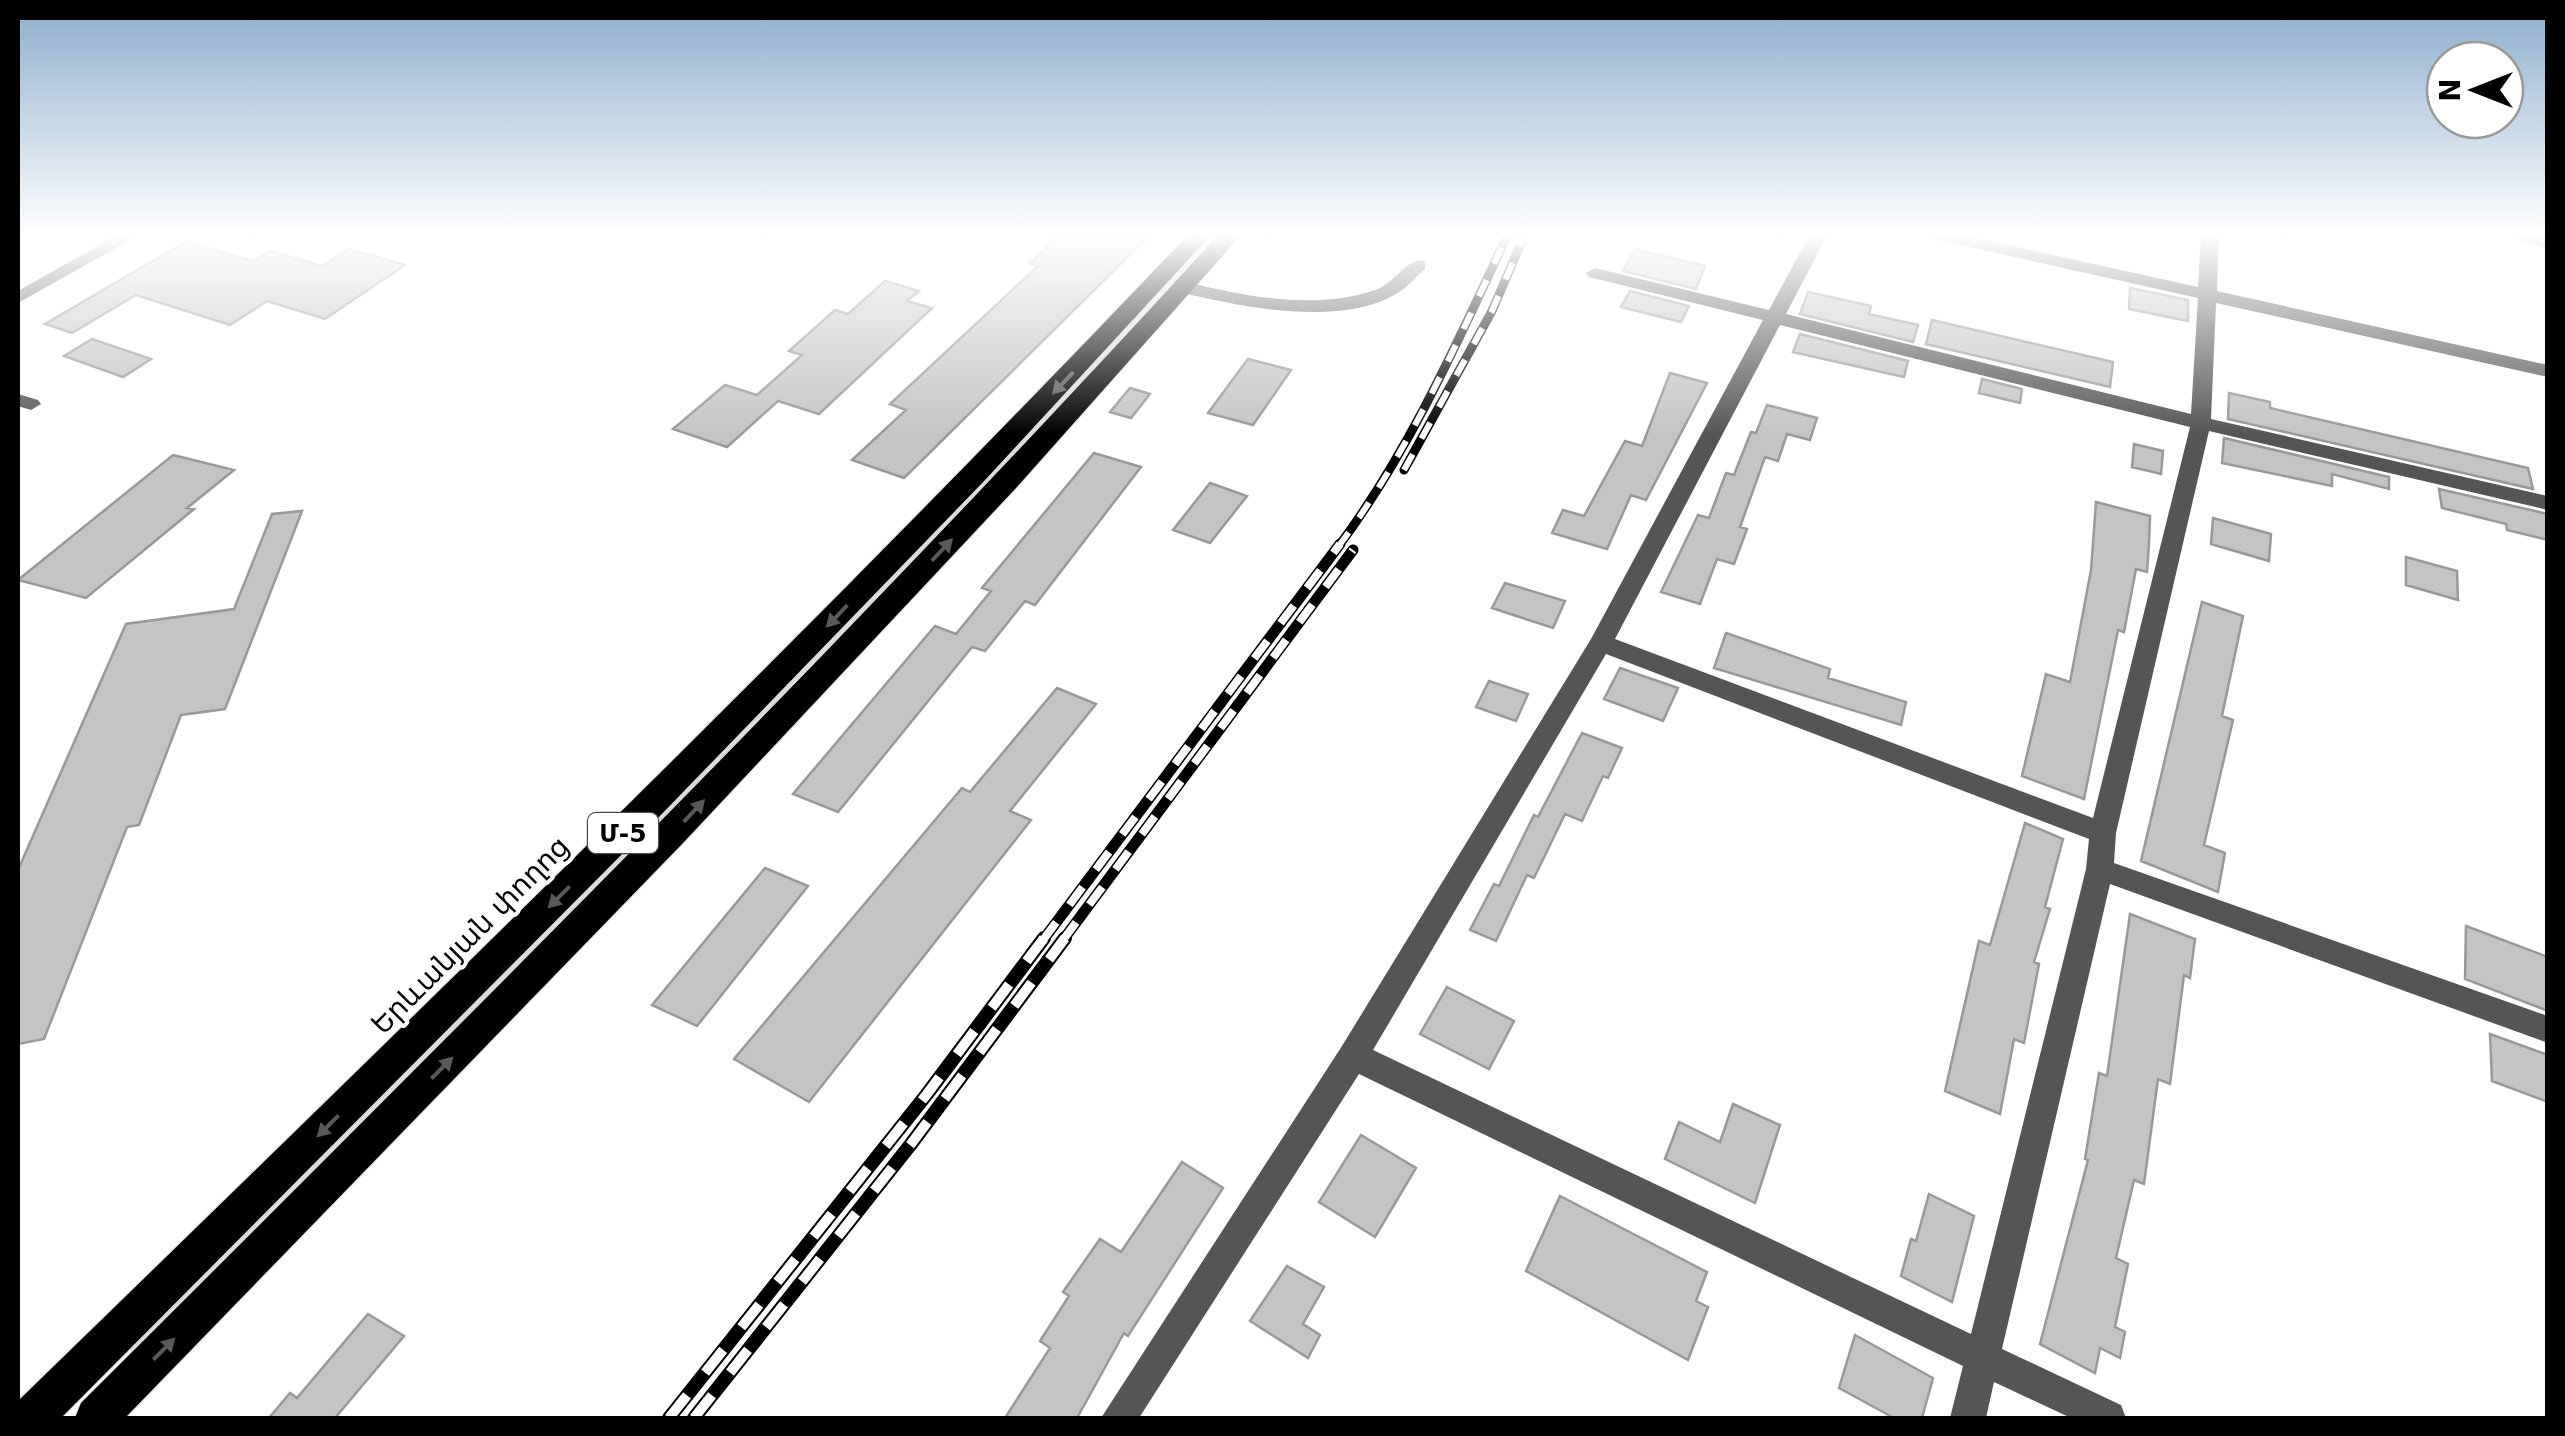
<svg xmlns="http://www.w3.org/2000/svg" width="2565" height="1436" viewBox="0 0 2565 1436" font-family="'DejaVu Sans','Noto Sans Armenian',sans-serif">
  <style>
    .green { fill: #dcdcdc }
    .building { fill: #c4c4c4; stroke: #999; stroke-width: 2.5 }
    .lines { fill: none; stroke-linecap: round; stroke-linejoin: round }
    .highway-casing { stroke: #dbdbdb; stroke-width: 2 }
    .minor { fill: #555; fill-rule: evenodd }
    .highway { fill: #000; fill-rule: evenodd }
    .rail-far2-casing { stroke: #000; stroke-width: 9 }
    .rail-far1-casing { stroke: #000; stroke-width: 11 }
    .rail-casing { stroke: #000; stroke-width: 14 }
    .rail-far2 { stroke: #fff; stroke-width: 6; stroke-dasharray: 18; stroke-linecap: butt }
    .rail-far1 { stroke: #fff; stroke-width: 8; stroke-dasharray: 22; stroke-linecap: butt }
    .rail { stroke: #fff; stroke-width: 10; stroke-dasharray: 29; stroke-linecap: butt }
    .oneway { fill: #595959 }
    .labels { text-anchor: middle; stroke-width: 8; stroke-linejoin: round; paint-order: stroke }
    .shield { fill: #fff; stroke: #4c4c4c; stroke-width: 2.5 }
    .shield-label { font-size: 25px; font-weight: bold; fill: #000 }
    .street-label { font-size: 28px; fill: #000; stroke: #fff }
  </style>
  <rect width="100%" height="100%" fill="#fff"/>
  <path class="green" d="M1211,234H1222L1097,375L143,1360L129,1350L988,475Z"/>
  <path class="building" d="M1061,234H1151L904,478L852,460L906,410L890,404L1038,266L1030,263Z
    M187,241L253,261L270,251L322,266L349,249L405,265L325,319L267,301L230,325L136,295L72,333L45,324Z
    M1635,249L1705,266L1696,289L1623,271Z
    M885,281L919,291L907,301L932,308L819,414L778,401L727,447L673,429L725,385L757,395L802,355L789,351L835,310L848,314Z
    M2130,288L2188,300V321L2129,309Z
    M1630,291L1689,306L1681,322L1621,307Z
    M1808,292L1871,306L1869,314L1918,325L1913,342L1800,314Z
    M1932,320L2113,362L2110,387L1926,344Z
    M1800,334L1908,361L1904,377L1793,352Z
    M92,339L151,359L123,377L64,356Z
    M1248,359L1291,370L1253,425L1208,413Z
    M1670,373L1707,383L1646,500L1631,495L1607,549L1552,533L1563,510L1584,516L1625,441L1642,446Z
    M1982,379L2022,389L2020,403L1979,393Z
    M1130,388L1150,394L1131,418L1110,412Z
    M2229,393L2270,402V408L2528,468L2533,489L2228,419Z
    M1767,405L1817,418L1810,440L1787,434L1778,461L1765,457L1740,527L1747,529L1734,564L1717,559L1700,604L1661,592L1698,515L1709,518L1726,473L1734,475L1751,432L1756,433Z
    M2224,438L2389,477V489L2332,474V486L2222,463Z
    M2134,444L2163,451L2161,474L2132,467Z
    M1094,453L1141,467L1035,605L1025,601L985,651L972,647L838,812L793,794L935,626L956,634L991,591L982,588Z
    M173,455L234,470L187,508L194,509L86,598L18,580Z
    M1210,483L1247,496L1210,543L1173,530Z
    M2439,489L2548,514V540L2507,530L2506,524L2442,508Z
    M2096,502L2150,516L2149,544L2147,572L2136,569L2124,632L2118,630L2084,799L2022,776L2046,674L2070,682L2091,570Z
    M302,511L225,709L181,715L139,825L127,827L44,1039L18,1044V870L126,624L234,609L272,514Z
    M2213,518L2271,534L2269,561L2211,544Z
    M2406,557L2457,571L2458,600L2406,585Z
    M1505,583L1565,601L1553,628L1492,608Z
    M2202,602L2243,616L2222,716L2233,720L2204,845L2225,853L2218,892L2141,861Z
    M1726,633L1830,669L1828,678L1906,702L1901,725L1714,668Z
    M1620,668L1678,688L1663,721L1604,699Z
    M1489,681L1528,694L1516,721L1476,707Z
    M1057,688L1096,704L1010,811L1031,820L809,1102L734,1059L962,788L970,792Z
    M1582,733L1622,748L1608,778L1603,776L1582,821L1565,814L1534,878L1527,875L1496,941L1470,930L1494,884L1499,886L1534,815L1538,817Z
    M2025,823L2063,839L2045,907L2050,909L2034,962L2039,964L2024,1043L2014,1039L2000,1114L1945,1091L1979,941L1990,945Z
    M765,868L808,886L697,1026L652,1005Z
    M2130,914L2195,939L2190,978L2184,975L2170,1084L2158,1079L2144,1184L2134,1180L2116,1258L2128,1264L2115,1327L2125,1332L2120,1358L2100,1348L2095,1373L2040,1344L2088,1160L2085,1159L2099,1073L2107,1076Z
    M2466,926L2548,957V1011L2465,979Z
    M1447,987L1514,1021L1489,1069L1420,1034Z
    M2490,1034L2548,1055V1102L2492,1081Z
    M1733,1104L1780,1125L1755,1203L1665,1159L1679,1122L1720,1142Z
    M1361,1135L1416,1168L1375,1237L1319,1202Z
    M1182,1162L1223,1188L1128,1336L1124,1333L1077,1418H1005L1050,1348L1040,1341L1069,1296L1063,1292L1100,1239L1121,1252Z
    M1929,1194L1974,1216L1952,1302L1901,1276L1911,1239L1916,1241Z
    M1560,1196L1707,1272L1696,1301L1708,1307L1688,1360L1526,1271Z
    M1287,1266L1324,1287L1303,1324L1320,1335L1308,1358L1250,1321Z
    M368,1314L404,1336L335,1418H269L290,1393L297,1398Z
    M1855,1335L1933,1378L1922,1418H1894L1839,1388Z"/>
  <g class="lines">
    <g class="highway-casing">
      <path id="highway" d="M1189,234H1212L986,479L656,820L61,1418H18V1401C413,1017 809,634 1189,234Z
        M1219,234H1242L1015,489L682,844L125,1418H75L81,1403C466,1019 852,636 1219,234Z"/>
    </g>
    <path class="minor" d="M119,234H141L18,303V291Z
      M1810,234H1828L1786,314L2191,414L2198,298L1934,239L1925,234H1958L2198,287L2201,234H2219L2217,291L2548,365V377L2216,303L2211,419L2548,496V510L2209,431L2116,833L2114,863L2548,1016V1043L2110,884L2002,1349L2121,1405L2126,1418H2071L1994,1382L1986,1418H1950L1963,1366L1359,1074L1139,1418H1101L1342,1046L1591,639L1763,320L1589,277L1586,273L1595,268L1769,310ZM1780,325L2190,427L2093,818L1615,639ZM1606,654L2089,839L2086,869L1971,1334L1373,1050Z
      M2510,234L2548,238V249L2513,238Z
      M1419,260L1425,261V269C1416,277 1407,288 1396,294C1341,327 1242,307 1183,293L1174,287L1183,281C1243,296 1314,311 1375,290C1393,284 1402,265 1419,260Z
      M18,394L38,400L41,404L31,410L18,406Z"/>
    <use href="#highway" class="highway"/>
    <g class="rail-far2-casing">
      <path id="rail-far2" d="M1404,470L1492,311L1525,234
        M1338,547C1409,452 1458,341 1508,234"/>
    </g>
    <g class="rail-far1-casing">
      <path id="rail-far1" d="M1043,940L1340,544
        M1063,940L1353,550"/>
    </g>
    <g class="rail-casing">
      <path id="rail" d="M669,1418L927,1094L1044,938
        M694,1418L911,1144L1065,938"/>
    </g>
    <use href="#rail-far2" class="rail-far2"/>
    <use href="#rail-far1" class="rail-far1"/>
    <use href="#rail" class="rail"/>
  </g>
  <defs><path id="oneway-solid" d="M-6-.8H1V-3.2L6.5 0L1 3.2V.8H-6Z" transform="scale(2.5)"/></defs>
  <g class="oneway">
    <use href="#oneway-solid" transform="translate(1063 383) rotate(134)"/>
    <use href="#oneway-solid" transform="translate(942 550) rotate(-47)"/>
    <use href="#oneway-solid" transform="translate(837 616) rotate(134)"/>
    <use href="#oneway-solid" transform="translate(694 811) rotate(-47)"/>
    <use href="#oneway-solid" transform="translate(559 897) rotate(135)"/>
    <use href="#oneway-solid" transform="translate(442 1068) rotate(-45)"/>
    <use href="#oneway-solid" transform="translate(328 1126) rotate(135)"/>
    <use href="#oneway-solid" transform="translate(164 1349) rotate(-45)"/>
  </g>
  <linearGradient id="sky" x2="0" y2="1"><stop stop-color="#8cadcc"/><stop offset="0.54" stop-color="#fff"/><stop offset="1" stop-color="#fff" stop-opacity="0"/></linearGradient>
  <rect width="2565" height="435" fill="url(#sky)"/>
  <g class="labels">
    <rect class="shield" x="588" y="813" width="70" height="40" rx="8"/>
    <g class="shield-label">
      <text x="623" y="842">Մ-5</text>
    </g>
    <g class="street-label">
      <text transform="translate(470 935) rotate(-45)" y="10">Երևանյան փողոց</text>
    </g>
  </g>
  <rect width="2565" height="1436" fill="none" stroke="#000000" stroke-width="40"/>
  <g transform="translate(2475 90) rotate(270)"><circle r="48" fill="#ffffff" stroke="#999999" stroke-width="2.5"/>
  <path d="M0-8L18 38L0 25L-18 38Z" fill="#000000"/>
  <text y="-15" font-size="28" font-weight="bold" text-anchor="middle" fill="#000000">N</text>
  </g>
</svg>
